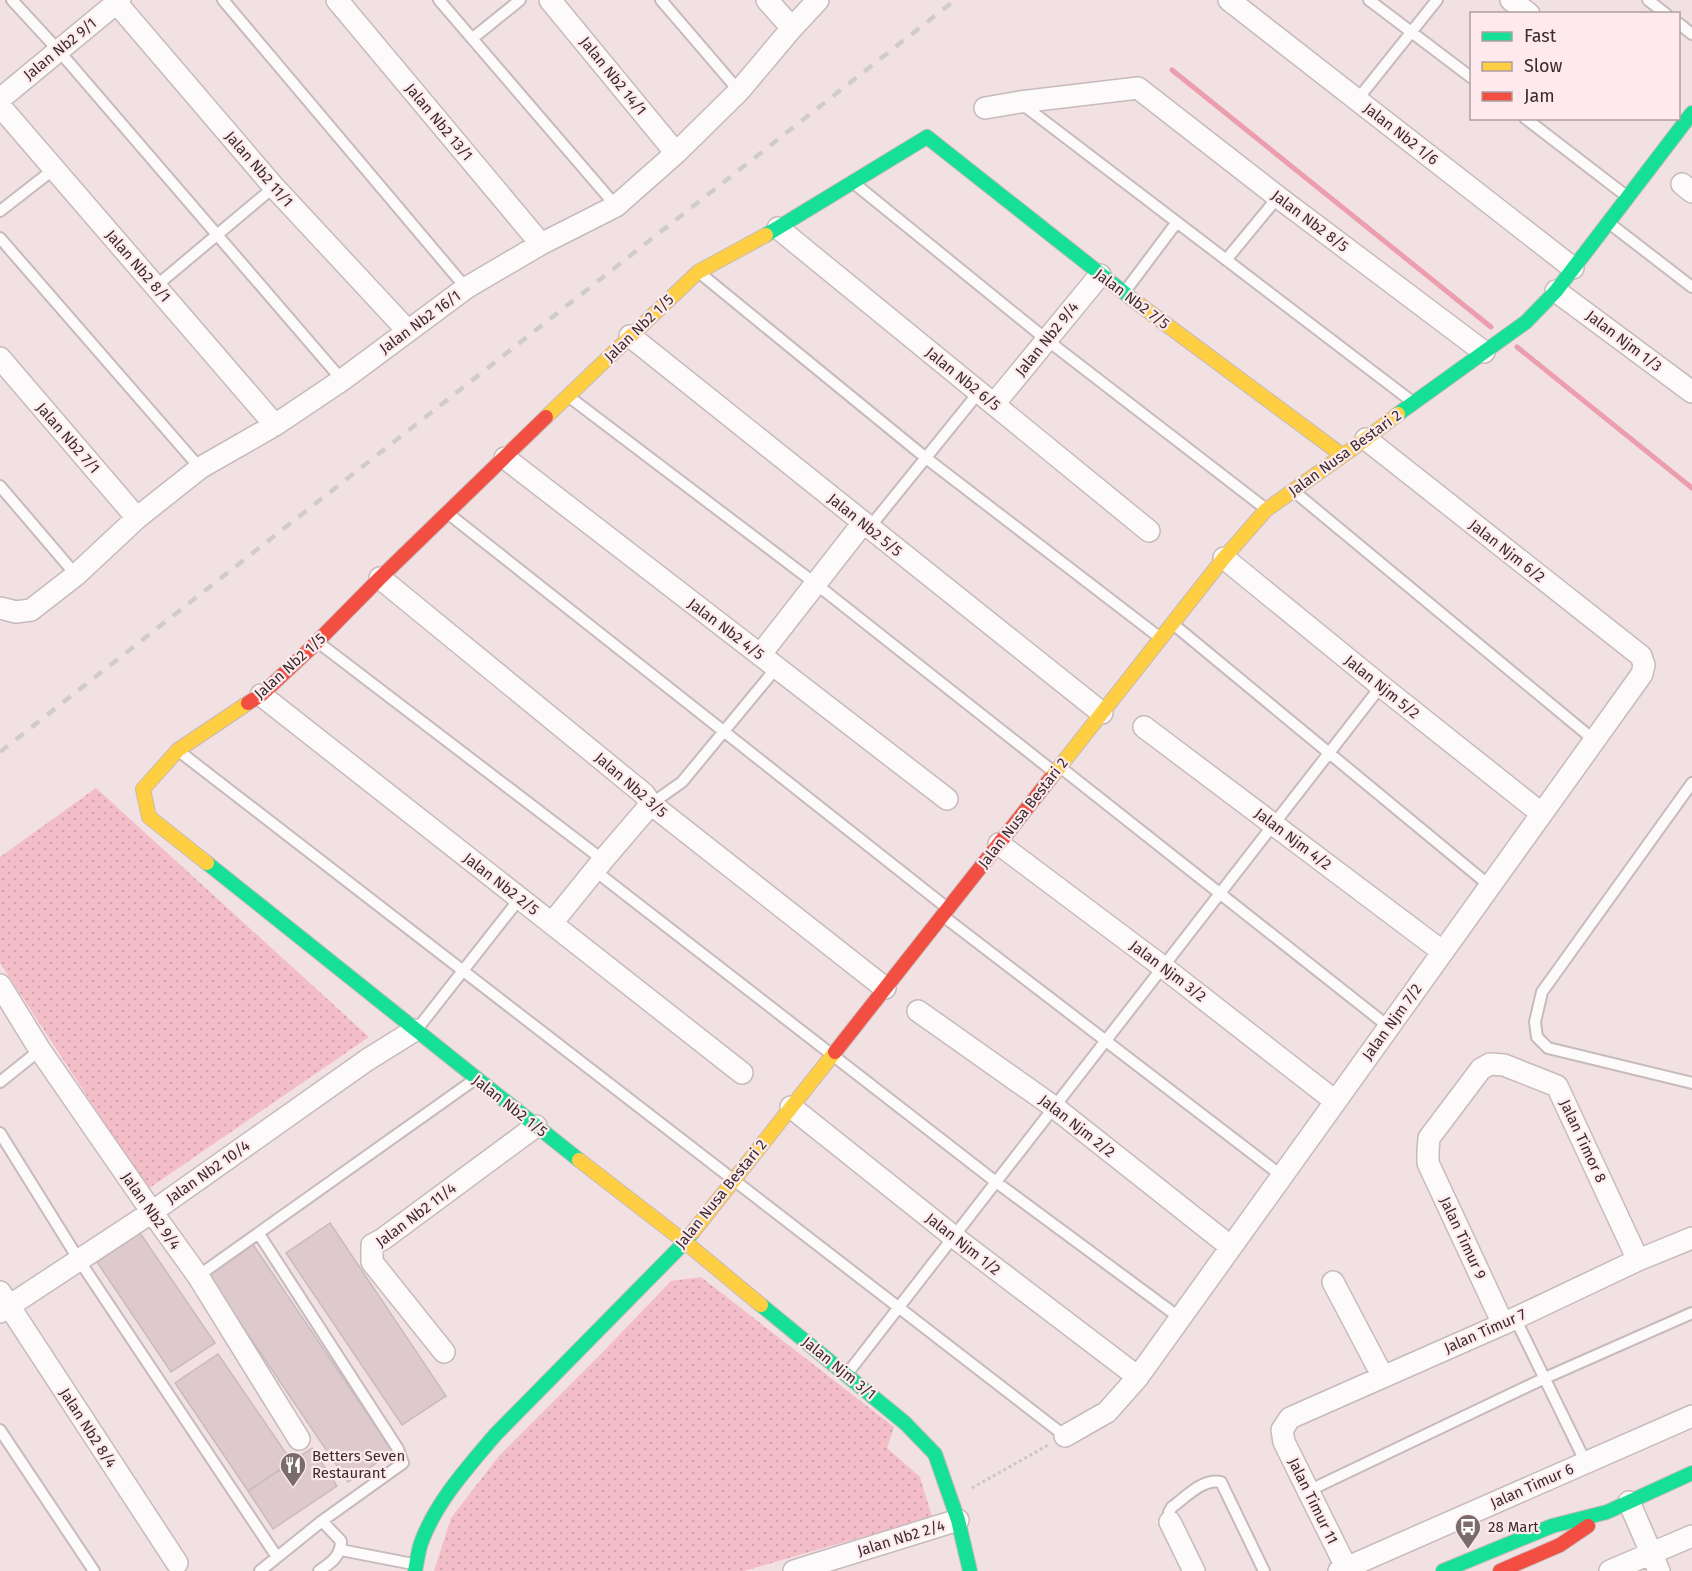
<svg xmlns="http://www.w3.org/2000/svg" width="1692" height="1571" viewBox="0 0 1692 1571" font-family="'Fira Sans',sans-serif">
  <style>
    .green { fill: url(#green-dots) }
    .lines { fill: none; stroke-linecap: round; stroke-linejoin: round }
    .stream { stroke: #ec9eae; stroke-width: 5 }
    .building { fill: #dec9cd; stroke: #c8bbbd; stroke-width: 1.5 }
    .lane-casing { stroke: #c7babb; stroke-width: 14 }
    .street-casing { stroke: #c7babb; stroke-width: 24 }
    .fast-casing { stroke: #c7babb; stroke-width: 16 }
    .slow-casing { stroke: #c7babb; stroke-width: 16 }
    .jam-casing { stroke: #c7babb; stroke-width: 16 }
    .path { stroke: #ccc6c7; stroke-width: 3; stroke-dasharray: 3 3; stroke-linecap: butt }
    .lane { stroke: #fdfafb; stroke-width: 10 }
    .street { stroke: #fdfafb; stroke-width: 21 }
    .fast { stroke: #16e098; stroke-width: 14 }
    .slow { stroke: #ffcf43; stroke-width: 14 }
    .jam { stroke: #f24e42; stroke-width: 14 }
    .rail { stroke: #d0cccc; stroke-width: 4.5; stroke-dasharray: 10 10; stroke-linecap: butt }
    .labels { text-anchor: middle; stroke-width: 4.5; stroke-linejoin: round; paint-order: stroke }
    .street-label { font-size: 15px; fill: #392c2e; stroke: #feeaed }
    .poi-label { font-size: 15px; fill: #392c2e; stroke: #feeaed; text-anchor: start }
  </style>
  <defs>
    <pattern id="green-dots" width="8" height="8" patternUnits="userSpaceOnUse" patternTransform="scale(1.5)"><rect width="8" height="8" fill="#f4bec8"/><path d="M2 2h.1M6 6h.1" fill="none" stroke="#d2a3ac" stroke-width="1.8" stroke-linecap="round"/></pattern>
  </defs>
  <rect width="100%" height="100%" fill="#f2e1e3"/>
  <path class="green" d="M96,788L369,1037L148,1189L0,963V857Z
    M701,1277L894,1427L887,1448L920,1477L932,1517L744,1571H434L451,1518L499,1456L595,1360L671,1281Z"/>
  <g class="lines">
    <path class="stream" d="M1172,70L1491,327
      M1517,347L1692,488"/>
  </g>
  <path class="building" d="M330,1223L446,1396L402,1425L286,1253Z
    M140,1233L215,1343L171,1372L97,1262Z
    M250,1240L393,1452L348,1482L205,1271Z
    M218,1354L292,1462L248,1491L175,1383Z
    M312,1448L337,1486L273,1529L248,1491Z"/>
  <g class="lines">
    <g class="lane-casing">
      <path id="lane" d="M12,0L59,51L342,380
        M223,0L466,288
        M439,0L616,206
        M661,0L739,91
        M1369,0L1472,78
        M1648,0L1666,14
        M1678,23L1692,34
        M473,38L520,0
        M1357,100L1437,0
        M1022,104L1410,400
        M1525,118L1625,195
        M855,184L1047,340L1266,509
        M0,211L54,169
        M1609,223L1692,287
        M0,238L200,468
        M1226,260L1278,197
        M701,274L926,458L1159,637
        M156,286L274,187
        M1126,290L1177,222
        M568,396L816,584L1054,772
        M0,486L76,575
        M1296,493L1594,740
        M450,515L946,907
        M869,528L979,392
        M1173,624L1490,886
        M319,643L603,860
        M180,752L1065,1436
        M1060,767L1389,1027
        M1692,783L1542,992L1535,1022L1537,1037L1548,1048L1692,1083
        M651,804L682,782L777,667
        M594,870L996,1182L1180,1318
        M943,916L1282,1176
        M418,1028L520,898
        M0,1082L40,1050
        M0,1133L79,1260L277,1557
        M259,1234L398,1449L403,1463L322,1521L260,1571
        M198,1276L474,1080
        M1515,1318L1586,1463
        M847,1374L1381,686
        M0,1430L94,1571
        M1308,1491L1545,1378L1692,1313
        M1170,1522L1169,1512L1172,1507C1186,1497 1203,1478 1221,1482L1264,1571
        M341,1550L413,1564
        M319,1571C331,1563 341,1556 341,1541L322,1521"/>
    </g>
    <g class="street-casing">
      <path id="street" d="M114,0L274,187L407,330
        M337,0L541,244
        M550,0L676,153
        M767,0L792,28
        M1229,0L1573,268
        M1511,0L1529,14
        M0,99L120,0
        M0,106L275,425
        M985,108L1020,102L1138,88L1278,197L1484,352
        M1682,184L1692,192
        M778,228L1149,531
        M1556,291L1692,392
        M630,336L1102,713
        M0,358L137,518
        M994,404L1100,275
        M505,458L947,799
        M1224,558L1381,686L1542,814
        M380,578L644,794L651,804L885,988
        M0,608L16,612L31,610L76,575L137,518L200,468L275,425L342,380L466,288L541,244L616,206L676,153L739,91L792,28L818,0
        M760,655L863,523
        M261,695L742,1073
        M1144,727L1443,952
        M999,844L1163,967L1335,1101
        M552,923L603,860L651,804
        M0,985L40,1050L152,1212L198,1276L299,1439
        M918,1011L1054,1107L1231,1247
        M791,1107L954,1237L1138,1377
        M1333,1282L1383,1377
        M0,1292L177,1563
        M0,1312L152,1212L367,1060L415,1030
        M1503,1324L1428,1163V1151L1429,1138L1481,1069L1490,1064L1504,1065L1557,1086L1638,1260
        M444,1352L372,1262V1245L383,1239L536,1126
        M1065,1436L1107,1412L1138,1377L1642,674L1644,665L1641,656L1366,439
        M1629,1502L1659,1571
        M1170,1522L1194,1571
        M794,1571L958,1520
        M1339,1571L1692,1416
        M1348,1571L1284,1442L1282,1430L1290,1418L1503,1324L1638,1260L1692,1238
        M1610,1571L1692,1536"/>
    </g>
    <g class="fast-casing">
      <path id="fast" d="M766,235L927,137L1136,302
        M1398,414L1526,322L1556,291L1692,113
        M207,863L579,1160
        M761,1305L905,1423L935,1454L958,1520L970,1571
        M415,1571C417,1562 418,1552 421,1543C436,1502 467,1468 495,1435L685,1242L692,1233
        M1443,1571L1552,1526L1607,1512L1692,1473"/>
    </g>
    <g class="slow-casing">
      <path id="slow" d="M1136,302L1342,455
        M546,417L698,272L766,235
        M1050,779L1224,558L1266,510L1366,439L1398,414
        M207,863L149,817L143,789L178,750L248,703
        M579,1160L685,1242L761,1305
        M692,1233L835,1052"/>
    </g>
    <g class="jam-casing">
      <path id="jam" d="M248,703L261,695L310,649L380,578L546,417
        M835,1052L1050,779
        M1500,1571L1560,1545L1588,1526"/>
    </g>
    <path class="path" d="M972,1488L1050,1444"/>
    <use href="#lane" class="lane"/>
    <use href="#street" class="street"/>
    <use href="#fast" class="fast"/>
    <use href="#slow" class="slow"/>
    <use href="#jam" class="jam"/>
    <path class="rail" d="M0,752L955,0"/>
  </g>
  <defs>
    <g id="restaurant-pin" transform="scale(1.35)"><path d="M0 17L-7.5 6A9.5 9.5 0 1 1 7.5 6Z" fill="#7a6b6d" stroke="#feeaed"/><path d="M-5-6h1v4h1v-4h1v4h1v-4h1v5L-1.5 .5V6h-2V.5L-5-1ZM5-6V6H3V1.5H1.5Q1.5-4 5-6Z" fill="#fff"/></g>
    <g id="bus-pin" transform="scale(1.35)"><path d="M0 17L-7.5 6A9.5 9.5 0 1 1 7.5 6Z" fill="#7a6b6d" stroke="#feeaed"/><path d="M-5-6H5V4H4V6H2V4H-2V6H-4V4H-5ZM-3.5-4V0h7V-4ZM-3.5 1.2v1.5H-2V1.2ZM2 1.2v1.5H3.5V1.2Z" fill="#fff"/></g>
  </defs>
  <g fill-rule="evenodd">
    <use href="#restaurant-pin" x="293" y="1465"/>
    <use href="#bus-pin" x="1468" y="1527"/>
  </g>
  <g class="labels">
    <g class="street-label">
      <text transform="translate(60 49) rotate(-39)" y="5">Jalan Nb2 9/1</text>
      <text transform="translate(613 76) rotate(51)" y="5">Jalan Nb2 14/1</text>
      <text transform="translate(439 122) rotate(50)" y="5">Jalan Nb2 13/1</text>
      <text transform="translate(1401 134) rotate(38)" y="5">Jalan Nb2 1/6</text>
      <text transform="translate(259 169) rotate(49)" y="5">Jalan Nb2 11/1</text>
      <text transform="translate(1310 221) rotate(37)" y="5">Jalan Nb2 8/5</text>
      <text transform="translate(138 266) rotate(49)" y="5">Jalan Nb2 8/1</text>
      <text transform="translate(1132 299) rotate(37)" y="5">Jalan Nb2 7/5</text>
      <text transform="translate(420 322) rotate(-36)" y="5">Jalan Nb2 16/1</text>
      <text transform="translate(639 328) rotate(-44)" y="5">Jalan Nb2 1/5</text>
      <text transform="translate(1047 339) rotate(-51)" y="5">Jalan Nb2 9/4</text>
      <text transform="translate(1624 341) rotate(37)" y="5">Jalan Njm 1/3</text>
      <text transform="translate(963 379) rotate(39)" y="5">Jalan Nb2 6/5</text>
      <text transform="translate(68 438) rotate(49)" y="5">Jalan Nb2 7/1</text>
      <text transform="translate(1345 453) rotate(-36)" y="5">Jalan Nusa Bestari 2</text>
      <text transform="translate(865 525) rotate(39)" y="5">Jalan Nb2 5/5</text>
      <text transform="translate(1507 551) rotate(38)" y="5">Jalan Njm 6/2</text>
      <text transform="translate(726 629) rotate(37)" y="5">Jalan Nb2 4/5</text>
      <text transform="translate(290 666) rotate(-42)" y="5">Jalan Nb2 1/5</text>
      <text transform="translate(1382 687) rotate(39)" y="5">Jalan Njm 5/2</text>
      <text transform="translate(631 785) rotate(41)" y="5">Jalan Nb2 3/5</text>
      <text transform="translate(1023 813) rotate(-52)" y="5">Jalan Nusa Bestari 2</text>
      <text transform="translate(1293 839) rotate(37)" y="5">Jalan Njm 4/2</text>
      <text transform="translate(501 884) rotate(38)" y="5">Jalan Nb2 2/5</text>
      <text transform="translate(1168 971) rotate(37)" y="5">Jalan Njm 3/2</text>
      <text transform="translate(1392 1022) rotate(-54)" y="5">Jalan Njm 7/2</text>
      <text transform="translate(510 1106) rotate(38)" y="5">Jalan Nb2 1/5</text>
      <text transform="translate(1077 1126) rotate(38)" y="5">Jalan Njm 2/2</text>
      <text transform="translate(1583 1141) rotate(65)" y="5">Jalan Timor 8</text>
      <text transform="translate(208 1172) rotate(-35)" y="5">Jalan Nb2 10/4</text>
      <text transform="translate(721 1194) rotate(-51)" y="5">Jalan Nusa Bestari 2</text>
      <text transform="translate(151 1211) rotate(55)" y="5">Jalan Nb2 9/4</text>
      <text transform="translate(416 1215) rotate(-37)" y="5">Jalan Nb2 11/4</text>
      <text transform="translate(1463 1238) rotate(65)" y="5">Jalan Timur 9</text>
      <text transform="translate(963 1244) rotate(38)" y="5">Jalan Njm 1/2</text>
      <text transform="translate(1485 1331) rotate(-24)" y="5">Jalan Timur 7</text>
      <text transform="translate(839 1368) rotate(39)" y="5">Jalan Njm 3/1</text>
      <text transform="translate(88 1428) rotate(57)" y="5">Jalan Nb2 8/4</text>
      <text transform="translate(1532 1486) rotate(-24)" y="5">Jalan Timur 6</text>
      <text transform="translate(1313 1501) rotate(64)" y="5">Jalan Timur 11</text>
      <text transform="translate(901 1538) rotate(-17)" y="5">Jalan Nb2 2/4</text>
    </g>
    <g class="poi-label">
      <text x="312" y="1461">Betters Seven<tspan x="312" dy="17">Restaurant</tspan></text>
      <text x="1488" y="1532">28 Mart</text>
    </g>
  </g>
  <rect x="1470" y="12" width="210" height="108" fill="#feeaed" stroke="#af9ea1" stroke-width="1.5"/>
  <rect x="1482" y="32" width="30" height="9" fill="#16e098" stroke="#af9ea1" stroke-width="1.5"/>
  <text x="1524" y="42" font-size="18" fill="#392c2e">Fast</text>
  <rect x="1482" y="62" width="30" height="9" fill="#ffcf43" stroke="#af9ea1" stroke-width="1.5"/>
  <text x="1524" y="72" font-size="18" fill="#392c2e">Slow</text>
  <rect x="1482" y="92" width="30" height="9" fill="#f24e42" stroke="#af9ea1" stroke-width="1.5"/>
  <text x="1524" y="102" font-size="18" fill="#392c2e">Jam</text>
</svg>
